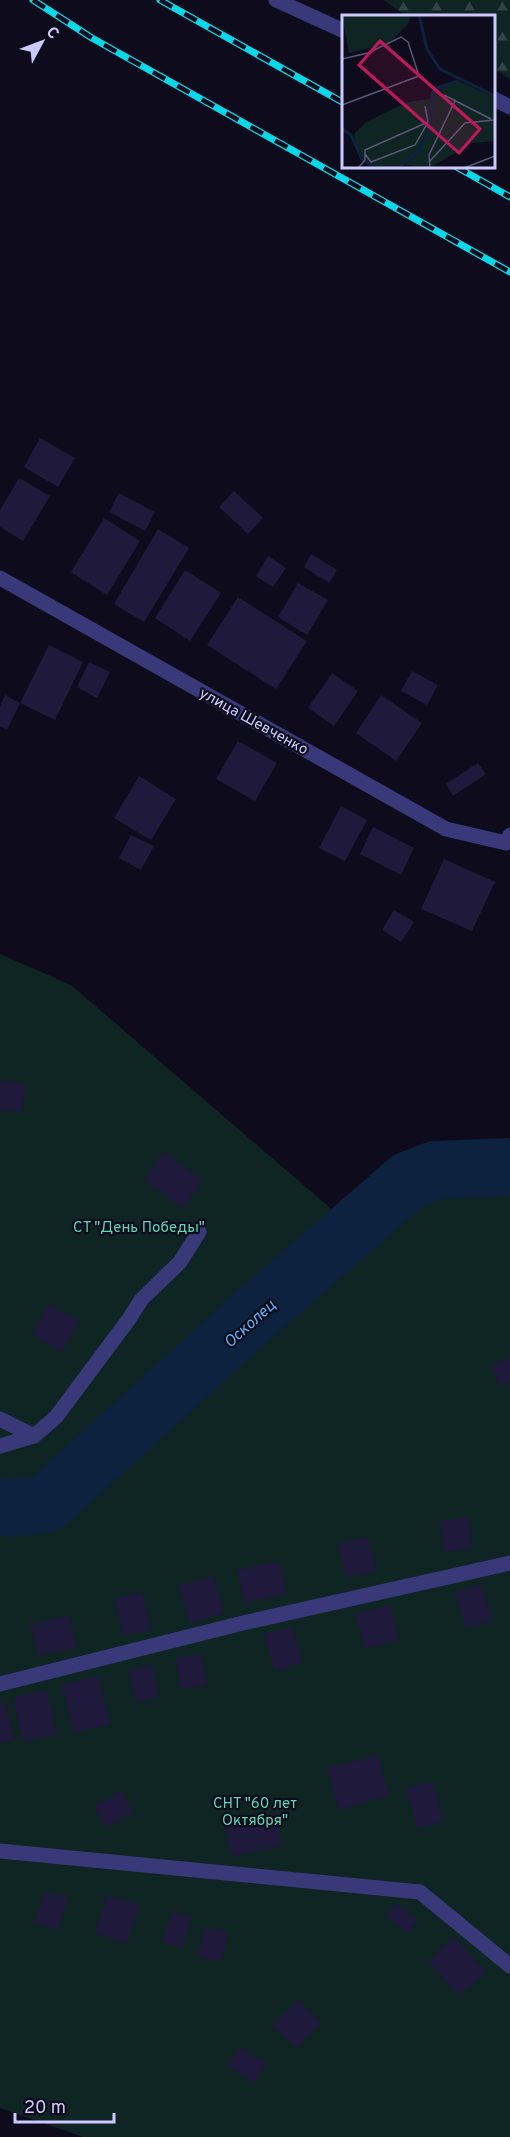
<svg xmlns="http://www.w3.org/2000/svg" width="510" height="2137" viewBox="0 0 510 2137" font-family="Overpass,sans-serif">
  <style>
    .green { fill: #0f2524 }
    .forest { fill: url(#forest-firs) }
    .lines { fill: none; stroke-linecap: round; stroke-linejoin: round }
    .river { stroke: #0d223e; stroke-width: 58 }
    .building { fill: #1f193c }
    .lane { stroke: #393979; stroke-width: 15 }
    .street { stroke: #393979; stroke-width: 15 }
    .rail-casing { stroke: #0ad8e8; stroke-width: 7 }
    .rail { stroke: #0e0c1c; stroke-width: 4.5; stroke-dasharray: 14; stroke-linecap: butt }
    .labels { text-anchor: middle; stroke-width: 4.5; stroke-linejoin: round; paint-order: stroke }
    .street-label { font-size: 15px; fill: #cdc9fd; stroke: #0e0c1c }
    .park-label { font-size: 15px; fill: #5ad8b5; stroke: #0e0c1c }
    .water-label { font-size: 16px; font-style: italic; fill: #5cb4f8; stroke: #0e0c1c }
    .inset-river { fill: none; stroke: #0d223e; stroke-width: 3 }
    .inset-road { fill: none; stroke: #5a5876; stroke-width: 1.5 }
    .view { fill: #c2185b; fill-opacity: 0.15; stroke: #c2185b; stroke-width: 3 }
    .inset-edge { fill: none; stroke: #cdc9fd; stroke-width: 3 }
  </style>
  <defs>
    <pattern id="forest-firs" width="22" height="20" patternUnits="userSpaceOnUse" patternTransform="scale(1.5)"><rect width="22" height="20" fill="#0f2524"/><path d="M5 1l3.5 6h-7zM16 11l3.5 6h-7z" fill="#314345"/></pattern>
  </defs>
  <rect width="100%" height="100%" fill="#0e0c1c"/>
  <path class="green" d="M0,954L71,985L350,1225L43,1498L14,1503L0,1500Z
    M510,1172V2137H83L0,2108V1512L47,1515L411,1186L464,1174Z"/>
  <path class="forest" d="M384,0H510V79L494,69V16H406Z"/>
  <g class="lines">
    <path class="river" d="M0,1506L13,1508L46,1504L256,1313L409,1180L435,1170L510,1167"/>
  </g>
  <path class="building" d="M40,438L75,458L58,487L24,467Z
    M19,478L50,496L23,541L0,527V510Z
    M234,491L263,518L248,534L219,507Z
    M119,493L155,512L145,531L109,512Z
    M104,518L140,541L107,595L71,572Z
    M158,529L189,548L144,622L114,604Z
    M311,554L337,570L329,583L304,567Z
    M268,556L286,568L273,587L256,576Z
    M185,570L221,593L190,641L155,618Z
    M298,583L328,600L307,635L278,617Z
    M238,597L307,641L276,689L207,645Z
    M49,645L83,662L55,720L20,703Z
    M89,662L110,672L97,698L77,687Z
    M412,671L438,685L427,705L401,691Z
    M332,673L358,691L334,726L308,708Z
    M5,695L20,703L7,730L0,726V706Z
    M381,695L422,723L396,761L356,733Z
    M238,741L277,763L255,801L216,779Z
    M478,763L486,774L453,796L446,784Z
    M139,776L176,799L151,840L114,818Z
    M341,806L367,820L345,861L319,848Z
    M373,827L414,848L401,875L360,854Z
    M131,835L154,846L141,870L119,858Z
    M444,859L495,882L472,931L421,909Z
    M394,910L414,922L401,942L382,930Z
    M0,1080L26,1085L21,1113L0,1109Z
    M164,1152L202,1180L183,1208L144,1180Z
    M49,1304L79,1321L62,1352L32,1334Z
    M510,1358V1381L499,1386L491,1365Z
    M468,1517L472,1549L444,1552L440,1521Z
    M367,1537L376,1571L346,1578L338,1544Z
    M279,1561L286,1594L245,1603L237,1570Z
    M213,1576L224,1613L190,1623L179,1586Z
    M480,1584L492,1620L466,1628L455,1593Z
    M142,1592L150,1630L123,1636L115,1598Z
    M390,1605L399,1640L365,1649L355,1614Z
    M69,1615L77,1647L38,1656L30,1625Z
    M291,1626L303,1662L275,1671L264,1635Z
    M201,1654L207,1685L181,1689L176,1658Z
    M152,1665L159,1697L136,1702L129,1670Z
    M98,1676L110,1724L74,1733L62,1685Z
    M46,1690L57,1734L23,1742L12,1698Z
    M5,1702L14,1739L0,1743V1704Z
    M377,1755L389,1796L339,1810L327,1768Z
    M432,1781L443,1821L418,1829L406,1788Z
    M121,1791L133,1812L107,1828L94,1807Z
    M275,1813L282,1846L232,1856L225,1823Z
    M45,1891L68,1898L58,1930L34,1923Z
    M107,1895L139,1905L127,1943L95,1933Z
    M396,1903L418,1920L408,1933L386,1916Z
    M172,1911L191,1917L182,1948L162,1942Z
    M205,1927L228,1932L221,1962L198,1957Z
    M454,1937L486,1971L460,1996L428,1962Z
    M298,2000L321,2023L296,2048L272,2025Z
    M240,2047L266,2063L255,2083L228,2066Z"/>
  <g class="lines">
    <path class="lane" d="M0,1419L34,1436
      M0,1446L34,1436L56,1417L129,1319L141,1300L180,1262L199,1232
      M0,1684L243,1623L510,1563
      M0,1851L420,1892L510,1966"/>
    <path class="street" d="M276,0L344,31
      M494,99L510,107
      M0,578L446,829L506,843L510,835"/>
    <g class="rail-casing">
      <path id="rail" d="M33,0L92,38L510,272
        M160,0L344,103
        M455,166L510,197"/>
    </g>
    <use href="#rail" class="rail"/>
  </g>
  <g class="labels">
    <g class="street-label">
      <text transform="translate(254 721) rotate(29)" y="5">улица Шевченко</text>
    </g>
    <g class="park-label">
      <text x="139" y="1232">СТ "День Победы"</text>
      <text x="255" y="1808">СНТ "60 лет<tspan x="255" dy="17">Октября"</tspan></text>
    </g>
    <g class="water-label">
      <text transform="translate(249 1323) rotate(-42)" y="6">Осколец</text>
    </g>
  </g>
  <g transform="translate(342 15)">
    <rect width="153" height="153" fill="#0e0c1c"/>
    <path d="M116,66L153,82V126L130,128L87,153L63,150L80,134L86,113L78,133L56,152L36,153L16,139L12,119L24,107L66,87L89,84L94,73Z" fill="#0f2524"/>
    <path d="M0,0H69L66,9L47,28L7,38Z" fill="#0f2524"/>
    <path class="inset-river" d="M77,0L85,34L98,54L153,81M0,114L9,120L20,144L33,153M56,153L79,134L89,110L90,78L94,73L116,66"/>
    <path class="inset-road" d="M0,44L26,38L59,22L66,27L77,61L0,90M102,80L149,104M23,139L29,147L73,130L86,107L83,91M87,147L123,108L152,105M16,153L23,145V135L86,107M88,153L87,140L113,86M122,153L153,141"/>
    <path class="view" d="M38,26L138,114L117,138L17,50Z"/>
    <rect width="153" height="153" class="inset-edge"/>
  </g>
  <g transform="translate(42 42) rotate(49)" stroke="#0e0c1c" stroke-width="4.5" paint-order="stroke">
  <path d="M0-4.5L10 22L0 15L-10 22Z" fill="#cdc9fd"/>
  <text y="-9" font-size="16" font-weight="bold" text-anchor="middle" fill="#cdc9fd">С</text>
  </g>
  <path d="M15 2113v9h99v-9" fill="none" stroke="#cdc9fd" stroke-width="3"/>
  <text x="24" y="2113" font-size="18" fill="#cdc9fd" stroke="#0e0c1c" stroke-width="4.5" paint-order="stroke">20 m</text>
</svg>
